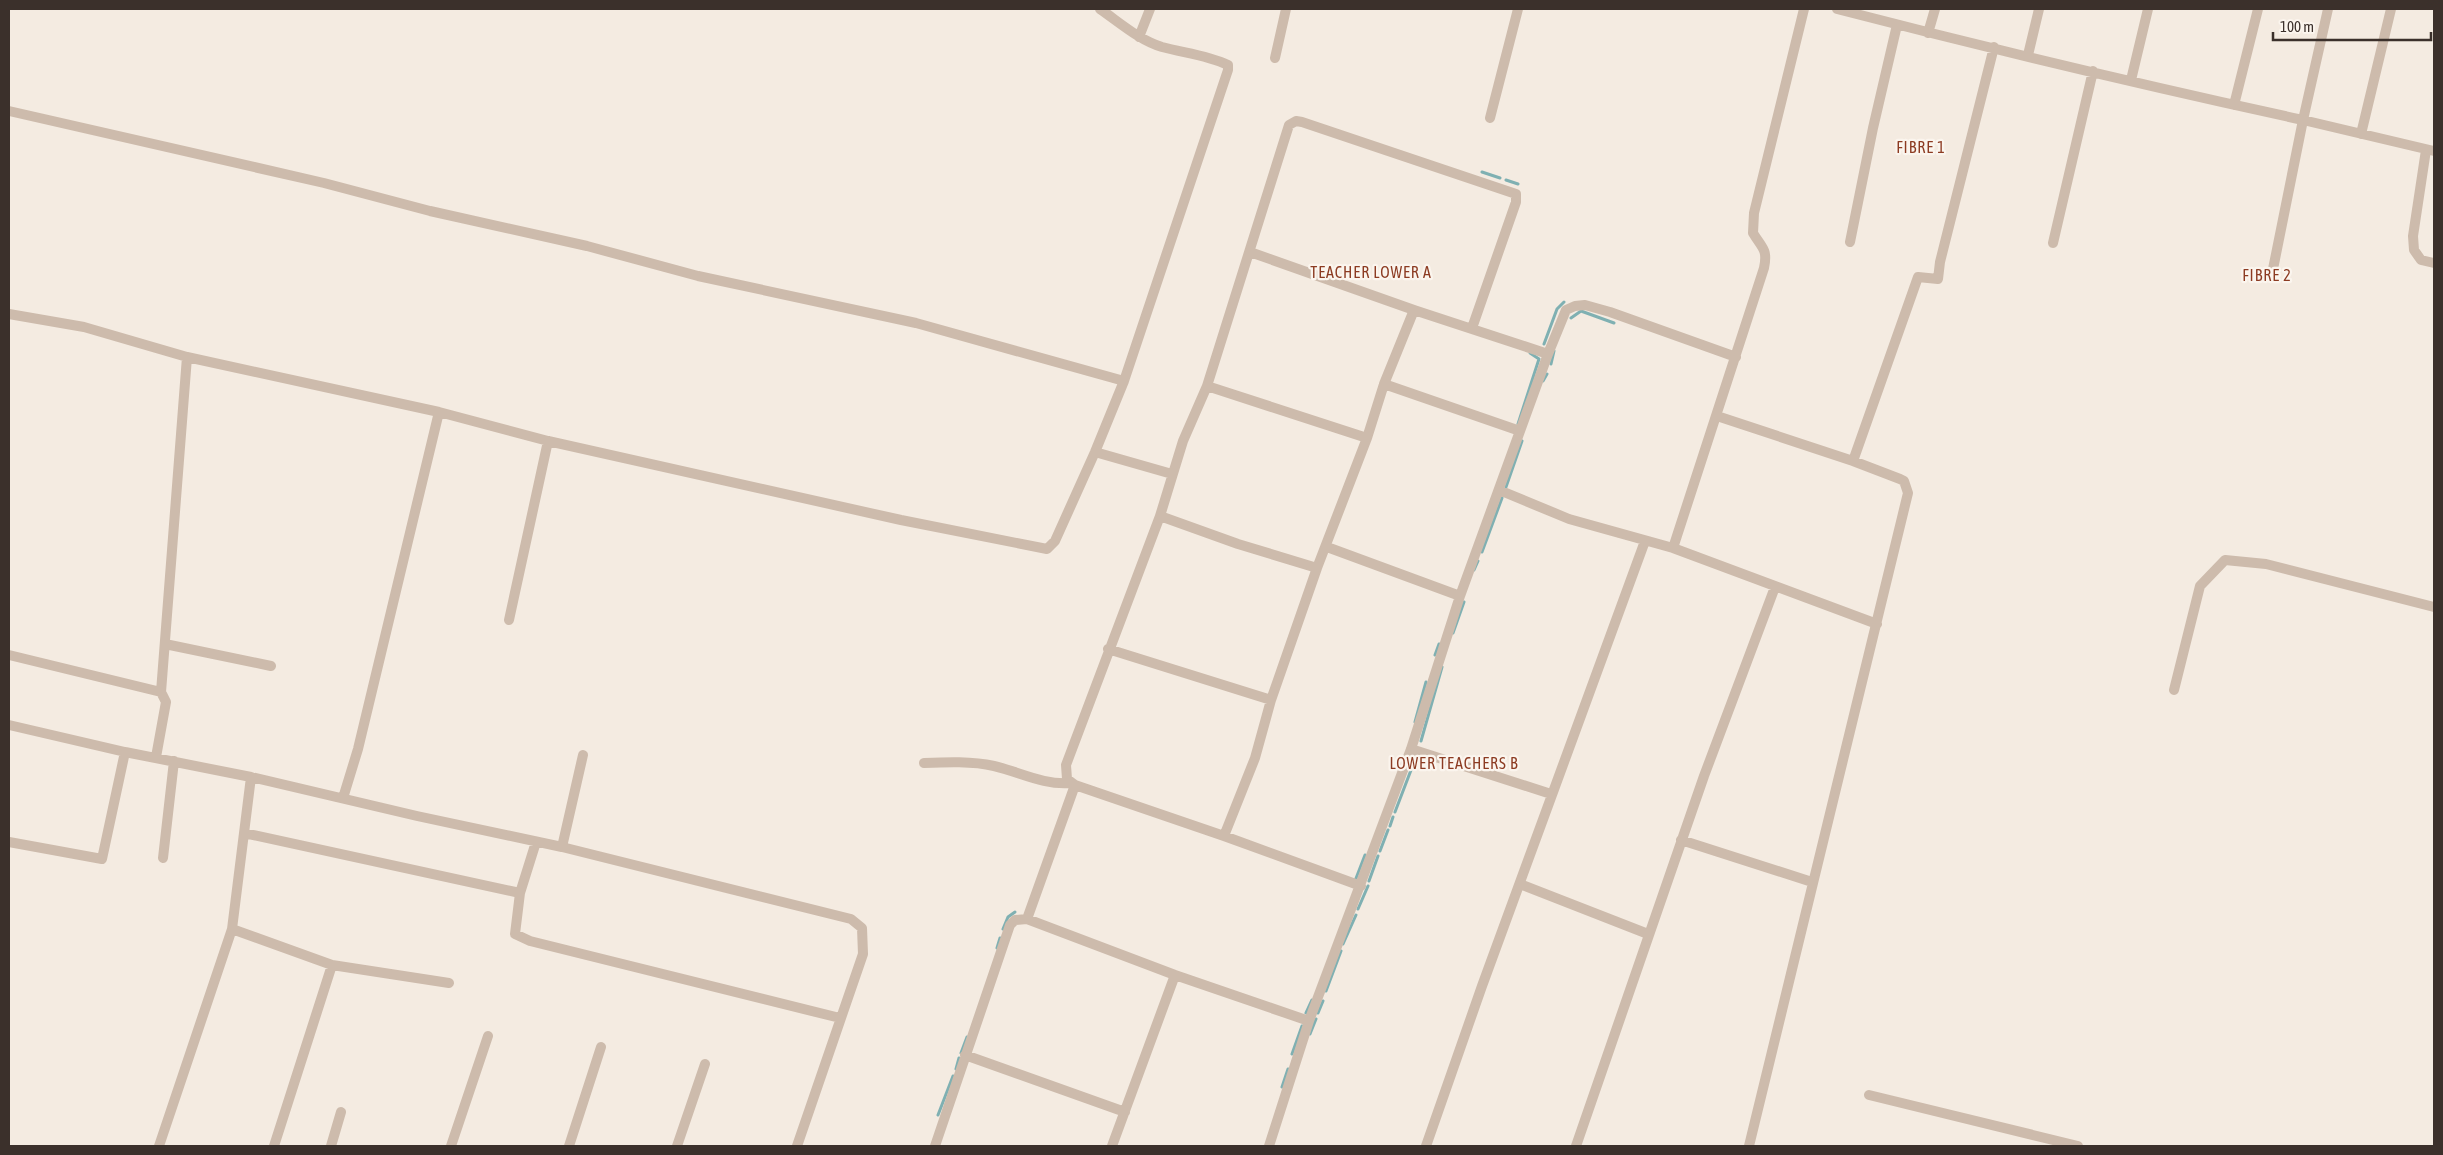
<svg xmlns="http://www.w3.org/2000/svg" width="2443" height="1155" viewBox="0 0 2443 1155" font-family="'Asap Condensed',sans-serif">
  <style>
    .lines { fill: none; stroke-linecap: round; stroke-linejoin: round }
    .stream { stroke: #7fb0b2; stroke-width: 3 }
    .minor { stroke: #cdbbac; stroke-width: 10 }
    .labels { text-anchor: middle; stroke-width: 4.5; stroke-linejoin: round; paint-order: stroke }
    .quarter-label { font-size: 16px; letter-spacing: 1px; fill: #8c3b22; stroke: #fbf5ee }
  </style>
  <rect width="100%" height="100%" fill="#f4ebe1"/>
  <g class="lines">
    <path class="stream" d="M1482,172L1500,178
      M1506,180L1518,184
      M1571,318L1581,311L1614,323
      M1544,344L1557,309L1564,302
      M1551,364L1554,351
      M1543,381L1547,374
      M1518,424L1539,359L1530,353
      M1506,487L1522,441
      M1482,552L1502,498
      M1474,570L1478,561
      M1453,633L1464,602
      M1435,655L1439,644
      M1415,722L1426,682
      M1421,741L1442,667
      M1395,812L1416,757
      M1390,826L1393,817
      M1380,851L1388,830
      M1355,881L1365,855
      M1369,881L1378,856
      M1358,909L1368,886
      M1003,929L1008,917L1015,912
      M1343,944L1356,915
      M997,948L1000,938
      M1326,991L1341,951
      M1306,1013L1312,1000
      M1318,1013L1323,1001
      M1310,1034L1316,1019
      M961,1053L967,1037
      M1292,1054L1302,1026
      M956,1069L959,1058
      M1282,1087L1288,1069
      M938,1115L953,1076"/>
    <path class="minor" d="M1837,9C1991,49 2147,86 2303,120L2328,9
      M1928,33L1935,9
      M1139,37L1150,9
      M2028,55L2039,9
      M1275,58L1286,9
      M2131,80L2148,9
      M2234,105L2258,9
      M9,111L324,183L430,211L587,246L698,276L916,323L1124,381
      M1490,118L1518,9
      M2361,134L2391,9
      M2426,150L2413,236L2414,250L2421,260L2434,263
      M1850,242L1873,128L1897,25
      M2053,243L2093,71
      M1250,252L1414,310L1548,354
      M2273,269L2303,120L2434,151
      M9,314L84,327L187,357L439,412L548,441L901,520L1047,549L1055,541L1095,452L1124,381L1228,70V65C1207,55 1184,53 1162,47C1139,40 1119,22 1100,9
      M1384,384L1520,431
      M1207,386L1367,438
      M1717,416L1853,461L1900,479L1904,481L1908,493L1749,1146
      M1095,452L1172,474
      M1853,461L1918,277L1938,279L1940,262L1994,47
      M1499,490L1569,519L1673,548L1877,624
      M1160,516L1238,544L1317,568
      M1327,547L1460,596
      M1673,548L1764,268C1768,249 1762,248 1753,233L1754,213L1804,9
      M509,620L548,441
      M165,644L271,666
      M1108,649L1271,700
      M9,655L161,692L166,702L156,757
      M2174,690L2200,586L2225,560L2266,564L2434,607
      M161,692L187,357
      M9,725L125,752L251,777L417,816L562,847L851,919L862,928L863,954L797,1146
      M1411,749L1551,794
      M924,763C947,762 972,761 994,766C1020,772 1043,785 1070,783
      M343,798L358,749L439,412
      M244,833L520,893
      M1224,836L1255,758L1271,700L1317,568L1367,438L1384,384L1414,310
      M1681,840L1812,882
      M9,842L102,859L125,752
      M536,842L520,893L515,934L530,941L840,1018
      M562,847L583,755
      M163,858L174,761
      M1520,884L1648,934
      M1361,886L1224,836L1075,785L1067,779L1066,765L1160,516L1183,441L1207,386L1289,125L1296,121L1302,122L1516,194V202L1472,328
      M1027,919L1075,785
      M232,929L332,965L449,983
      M965,1055L1125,1112
      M1869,1095L2078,1146
      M159,1146L232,929L251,777
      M274,1146L332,965
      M331,1146L341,1112
      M451,1146L488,1036
      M569,1146L601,1047
      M677,1146L705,1064
      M935,1146L1010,925L1015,920L1027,919L1175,975L1309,1021
      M1112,1146L1175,975
      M1269,1146L1309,1021L1411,749L1460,596L1548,354L1566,310L1575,306L1585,305L1610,312L1736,357
      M1426,1146L1482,986L1645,541
      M1576,1146L1704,776L1775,587"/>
  </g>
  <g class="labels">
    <g class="quarter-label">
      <text x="1921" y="153">FIBRE 1</text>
      <text x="1371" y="278">TEACHER LOWER A</text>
      <text x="2267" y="281">FIBRE 2</text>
      <text x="1454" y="769">LOWER TEACHERS B</text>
    </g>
  </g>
  <rect width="2443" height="1155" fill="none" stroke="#3b302b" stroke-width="20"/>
  <path d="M2273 32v8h158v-8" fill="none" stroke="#3b302b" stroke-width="2.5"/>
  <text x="2280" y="32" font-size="15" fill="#3b302b" stroke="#fbf5ee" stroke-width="4" paint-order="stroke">100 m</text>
</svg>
